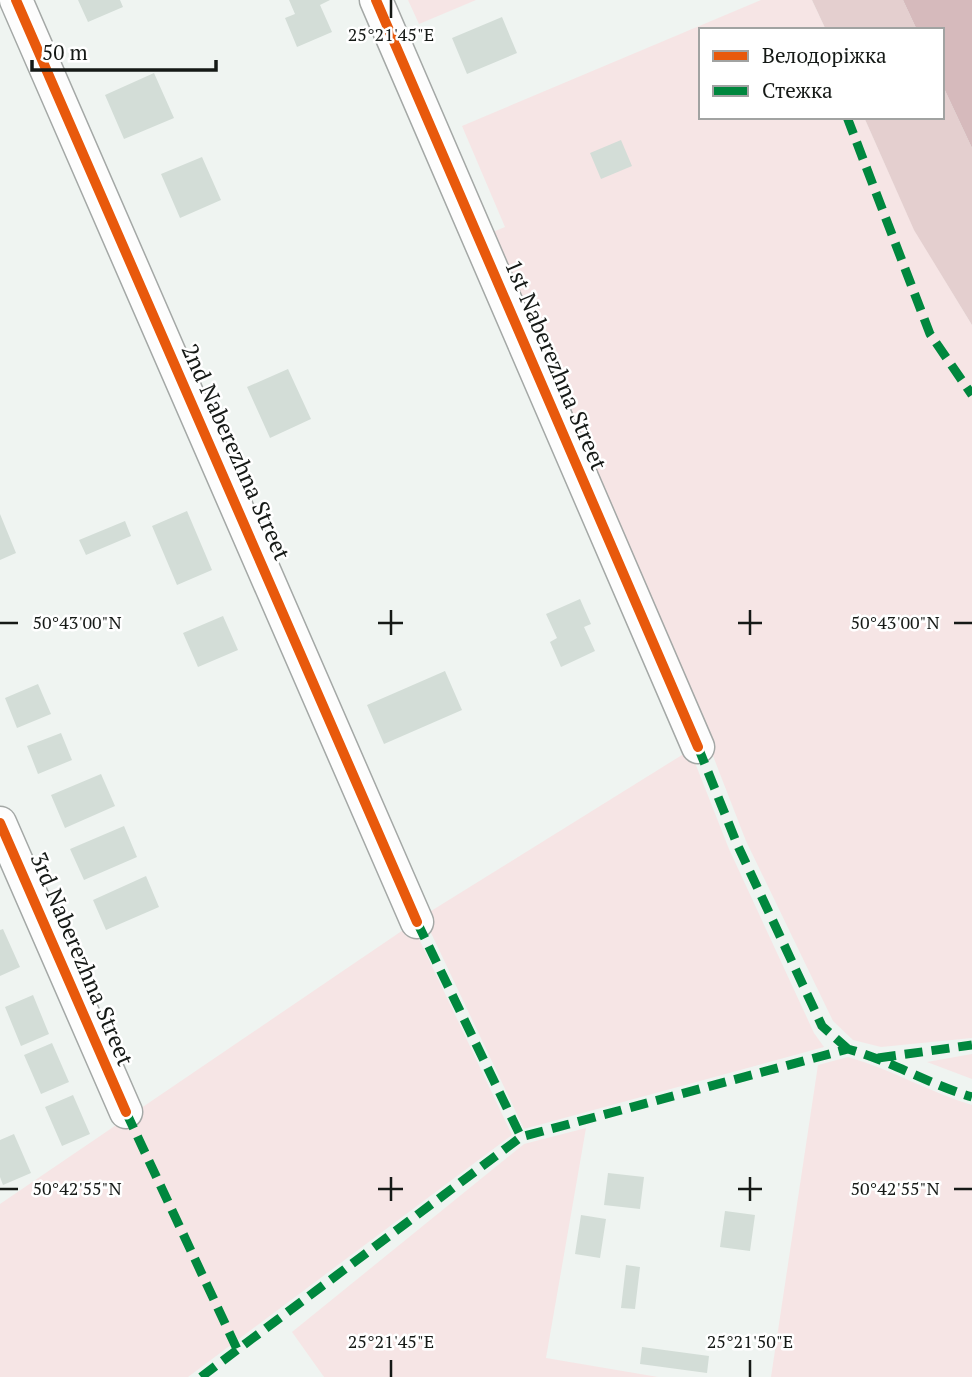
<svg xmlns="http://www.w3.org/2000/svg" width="972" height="1377" viewBox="0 0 972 1377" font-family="'PT Serif',serif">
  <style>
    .green { fill: #f6e5e5 }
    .forest { fill: #e4cfcf }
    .water { fill: #d6babc }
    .building { fill: #d3ddd7 }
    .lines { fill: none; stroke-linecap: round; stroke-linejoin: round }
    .minor-casing { stroke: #a4a8a6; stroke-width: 35 }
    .minor { stroke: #fdfdfd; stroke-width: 32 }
    .quiet { stroke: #00873e; stroke-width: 9; stroke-dasharray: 18 9; stroke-linecap: butt }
    .cycleway-casing { stroke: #fff; stroke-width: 15 }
    .cycleway { stroke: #e8590c; stroke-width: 10 }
    .ticks { fill: none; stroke: #151916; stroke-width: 2.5 }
    .labels { text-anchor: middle; stroke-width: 5; stroke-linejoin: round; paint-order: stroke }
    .street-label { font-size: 23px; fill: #151916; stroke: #fff }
    .ticks-label { font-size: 18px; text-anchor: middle; fill: #151916; stroke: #fff; stroke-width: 5; stroke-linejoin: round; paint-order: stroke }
  </style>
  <rect width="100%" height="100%" fill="#eff4f1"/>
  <path class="green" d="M408,0H476L419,24Z
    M761,0H812L826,30H701V117H864L914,229L972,325V1038L881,1047L853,1040L833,1021L746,841L708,743L488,234L505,227L462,126Z
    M690,750L729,849L814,1033L824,1047L524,1129L423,916Z
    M412,924L512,1135L188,1377H0V1204Z
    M972,1054V1079L927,1062Z
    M848,1057C891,1069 929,1092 972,1105V1377H771L818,1065Z
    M586,1128L546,1358L658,1377H324L292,1332L524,1144Z"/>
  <path class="forest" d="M812,0H903L917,30H826Z
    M942,84L972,148V325L914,230L864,117H942Z"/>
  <path class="water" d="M903,0H972V148L942,84V30H917Z"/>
  <path class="building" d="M78,0H120L123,7L88,22Z
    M289,0H330L320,5L332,32L297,47L285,18L295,14Z
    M502,17L517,53L467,74L452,38Z
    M154,73L174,118L124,139L105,95Z
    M621,140L632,166L601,179L590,153Z
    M202,157L221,200L180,218L161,174Z
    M288,369L311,419L270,438L247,387Z
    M187,511L212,570L177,585L152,526Z
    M0,514L16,553L0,560Z
    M125,521L131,536L86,555L79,540Z
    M580,599L591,624L584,627L595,651L561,667L550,642L557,638L546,614Z
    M223,616L238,650L198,667L183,633Z
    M445,671L462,710L384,744L367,705Z
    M38,684L51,714L17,728L5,698Z
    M61,733L72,760L38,774L27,746Z
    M101,774L115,806L65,828L51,795Z
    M124,826L137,857L84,880L70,849Z
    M146,876L159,907L106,930L93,900Z
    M3,929L20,967L0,976V930Z
    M33,995L49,1034L21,1046L5,1007Z
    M52,1043L69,1082L41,1094L24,1055Z
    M73,1095L90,1134L62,1146L45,1107Z
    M14,1134L31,1173L3,1185L0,1177V1140Z
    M608,1173L644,1177L640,1209L604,1205Z
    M725,1211L755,1215L750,1251L720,1247Z
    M581,1215L606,1219L600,1258L575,1254Z
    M626,1265L640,1267L635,1309L621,1308Z
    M642,1347L709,1356L707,1373L640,1364Z"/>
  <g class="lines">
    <g class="minor-casing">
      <path id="minor" d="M16,0L417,922
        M376,0L698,747
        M0,823L126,1112"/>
    </g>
    <use href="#minor" class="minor"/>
    <path class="quiet" d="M847,117L930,334L972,395
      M698,747L737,844L822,1026L848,1049
      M417,922L521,1137
      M878,1058L972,1045
      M126,1112L237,1349
      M201,1377L521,1137L848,1049C891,1061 929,1084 972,1097"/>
    <g class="cycleway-casing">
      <path id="cycleway" d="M16,0L417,922
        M376,0L698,747
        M0,823L126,1112"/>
    </g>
    <use href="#cycleway" class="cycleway"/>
  </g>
  <path class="ticks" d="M391,0V18M391,610V635M750,610V635M0,623H18M378,623H403M738,623H762M954,623H972M391,1177V1201M750,1177V1201M0,1189H18M378,1189H403M738,1189H762M954,1189H972M391,1360V1377M750,1360V1377"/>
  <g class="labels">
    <g class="street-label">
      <text transform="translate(556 365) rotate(67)" y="8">1st Naberezhna Street</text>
      <text transform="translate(236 452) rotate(66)" y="8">2nd Naberezhna Street</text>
      <text transform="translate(82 959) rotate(67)" y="8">3rd Naberezhna Street</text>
    </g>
  </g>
  <g class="ticks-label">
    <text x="391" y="41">25°21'45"E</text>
    <text x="77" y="629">50°43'00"N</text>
    <text x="895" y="629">50°43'00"N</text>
    <text x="77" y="1195">50°42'55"N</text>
    <text x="895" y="1195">50°42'55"N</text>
    <text x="391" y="1348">25°21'45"E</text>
    <text x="750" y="1348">25°21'50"E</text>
  </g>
  <rect x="699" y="28" width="245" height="91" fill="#ffffff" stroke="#a1a3a2" stroke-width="2"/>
  <rect x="713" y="51" width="35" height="10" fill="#e8590c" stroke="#a1a3a2" stroke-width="2"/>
  <text x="762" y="63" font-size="21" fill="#151916">Велодоріжка</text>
  <rect x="713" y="86" width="35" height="10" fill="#00873e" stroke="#a1a3a2" stroke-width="2"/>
  <text x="762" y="98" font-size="21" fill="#151916">Стежка</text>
  <path d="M32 60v10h184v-10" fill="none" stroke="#151916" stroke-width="3.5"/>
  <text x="42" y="60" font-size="21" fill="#151916" stroke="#ffffff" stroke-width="5" paint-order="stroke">50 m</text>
</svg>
